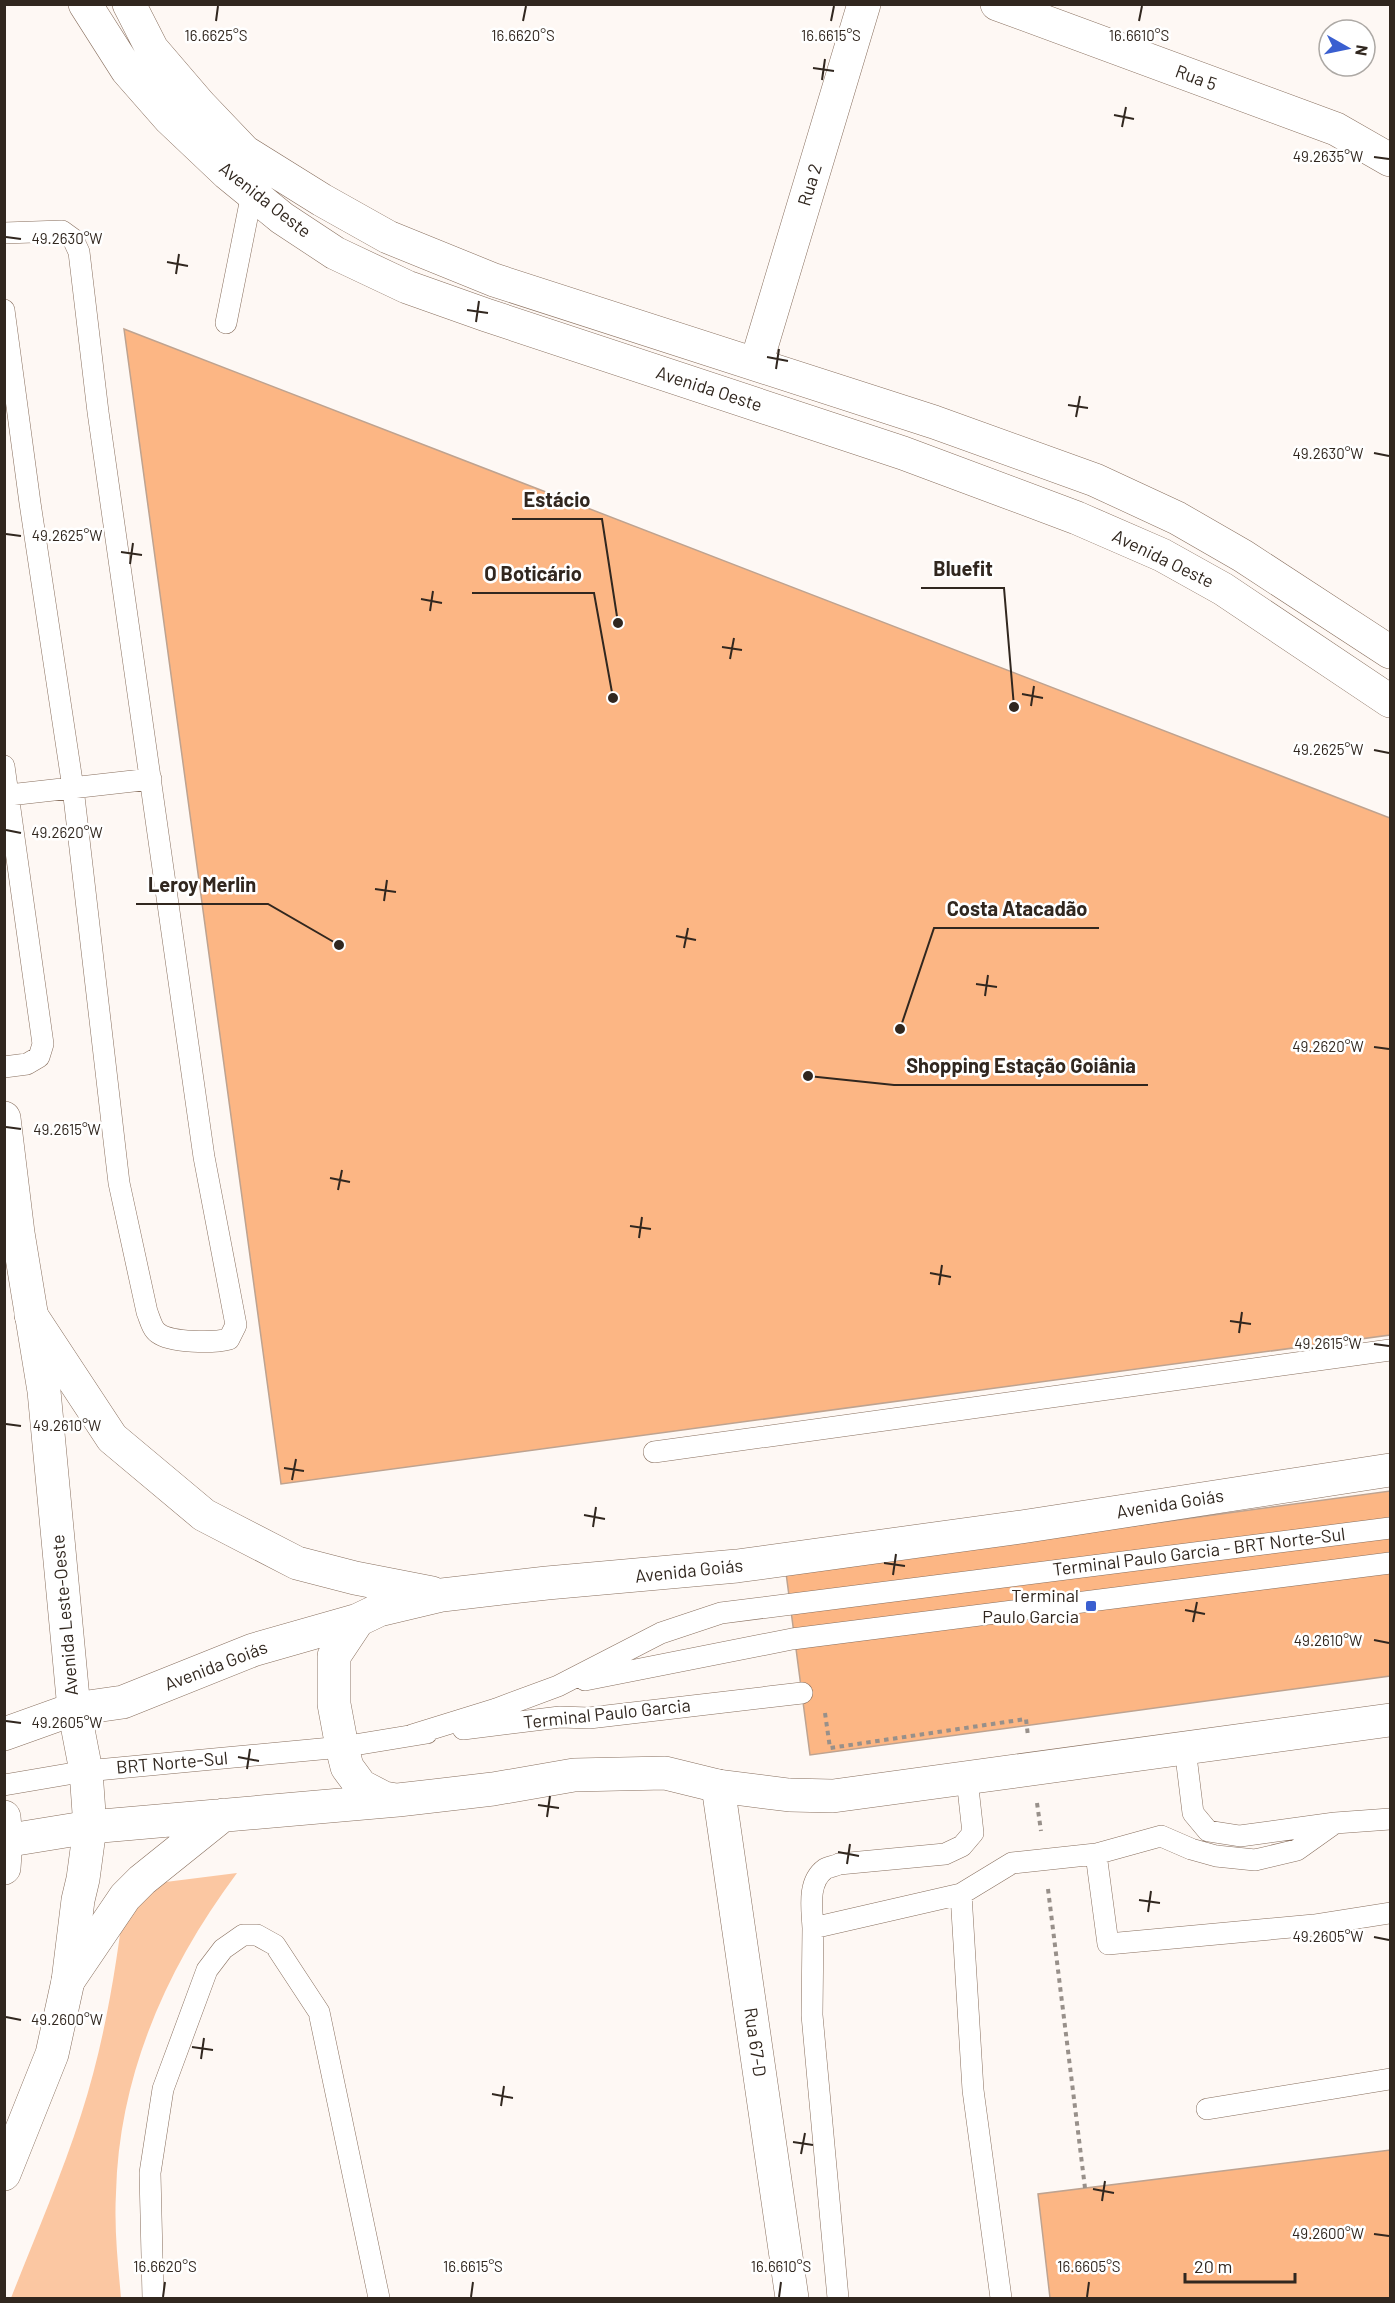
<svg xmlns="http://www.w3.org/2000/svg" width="1395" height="2303" viewBox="0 0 1395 2303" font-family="Barlow,sans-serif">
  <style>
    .green { fill: #fbc7a2 }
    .building { fill: #fcb684; stroke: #bea390; stroke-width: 1.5 }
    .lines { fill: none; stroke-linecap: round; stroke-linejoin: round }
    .service-casing { stroke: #886f5e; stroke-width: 22 }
    .minor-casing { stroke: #886f5e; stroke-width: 34 }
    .secondary-casing { stroke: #886f5e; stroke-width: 34 }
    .primary-casing { stroke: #886f5e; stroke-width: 34 }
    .path { stroke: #98908a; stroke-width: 4; stroke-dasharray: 4.5 4.5; stroke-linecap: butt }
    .service { stroke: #fff; stroke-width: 21 }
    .minor { stroke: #fff; stroke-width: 33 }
    .secondary { stroke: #fff; stroke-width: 33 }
    .primary { stroke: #fff; stroke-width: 33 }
    .ticks { fill: none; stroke: #31271f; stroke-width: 2 }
    .poi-dot { fill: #3a5fd0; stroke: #fff; stroke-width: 2 }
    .labels { text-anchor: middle; stroke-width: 5; stroke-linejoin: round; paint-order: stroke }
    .street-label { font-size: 18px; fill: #31271f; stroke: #fff }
    .poi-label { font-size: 18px; fill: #31271f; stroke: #fff; text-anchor: end }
    .ticks-label { font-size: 15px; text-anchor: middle; fill: #31271f; stroke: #fff; stroke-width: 5; stroke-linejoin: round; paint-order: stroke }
    .leader { fill: none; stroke: #31271f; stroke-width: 2 }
    .callout-dot { fill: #31271f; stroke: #fff; stroke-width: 2 }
    .callout-label { font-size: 20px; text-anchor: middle; font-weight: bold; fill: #31271f; stroke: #fff; stroke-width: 5; stroke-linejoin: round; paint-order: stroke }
  </style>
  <rect width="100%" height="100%" fill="#fef8f4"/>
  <path class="green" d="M237,1873C167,1967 119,2074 116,2193C114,2229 118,2263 121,2298H11C35,2237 61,2177 81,2115C105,2041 117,1964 126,1887Z"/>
  <path class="building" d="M124,329L1390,818V1335L281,1484Z
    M1390,1491V1676L810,1755L786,1573Z
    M1390,2150V2298H1050L1038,2194Z"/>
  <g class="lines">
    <g class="service-casing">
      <path id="service" d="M4,233L62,231L73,239L79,252L98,412L204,1157L236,1325L229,1339C214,1343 171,1343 158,1333C152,1329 150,1319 147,1312L119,1183L73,788L30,503L4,310
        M226,323L252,193
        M4,766L43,1044L39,1057L27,1064L4,1067
        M9,795L151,779
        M654,1452L1390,1350
        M585,1680L792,1639L1390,1563
        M463,1729L560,1717L589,1718L802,1693
        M412,1735L496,1709L558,1686L661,1633L721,1613L1390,1528
        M1185,1748L1193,1813L1208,1831L1240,1836L1335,1823L1390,1819
        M4,1785L86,1771L342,1747L427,1733
        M1096,1854L1108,1944L1314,1925L1390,1913
        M961,1894L973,2090L1001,2298
        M813,1928C812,1909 807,1882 825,1869C828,1867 835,1866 839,1864L945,1854L962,1846L973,1833L967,1779
        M1207,2109L1390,2079
        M153,2298L150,2173L163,2089L207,1970L223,1949L243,1935H257L275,1945L319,2012L379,2298
        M838,2298L812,2015L813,1928L961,1894L1012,1863L1096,1854L1161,1836L1191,1849L1216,1856L1255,1860L1297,1850L1335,1823"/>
    </g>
    <g class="minor-casing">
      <path id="minor" d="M997,4L1336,129L1390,160
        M756,364L864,4
        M718,1786L792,2298"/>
    </g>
    <g class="secondary-casing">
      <path id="secondary" d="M4,1118L18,1233L44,1391L74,1709L86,1771L90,1827L83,1879L78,1900L68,1981L52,2054L4,2174
        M4,1817L6,1840L4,1868"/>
    </g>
    <g class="primary-casing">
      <path id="primary" d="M85,4L127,70L170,119L227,173L282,218L335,253L407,287L486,315L903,453L1077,518L1162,555L1223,589L1390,701
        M129,4L152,49L200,105L245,152L322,200L388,237L494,280L934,422L1095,480L1177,518L1243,556L1390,652
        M31,1315L112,1438L204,1515L297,1563L355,1578L432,1593
        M358,1620L334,1656V1704L342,1747L347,1767L361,1786L384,1798L396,1800
        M4,1734L74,1709L123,1702L253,1650L358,1620L379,1610L442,1595L547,1583L737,1566L1021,1527L1390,1470
        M4,1841L90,1827L398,1800L493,1789L574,1775L665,1773L718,1786L789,1795L833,1796L1390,1720
        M68,1981L125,1897L142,1880L223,1815"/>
    </g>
    <path class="path" d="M825,1713L830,1748L1026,1719L1028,1736
      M1037,1803L1041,1831
      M1048,1889L1085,2188"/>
    <use href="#service" class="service"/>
    <use href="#minor" class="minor"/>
    <use href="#secondary" class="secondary"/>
    <use href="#primary" class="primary"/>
  </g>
  <path class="ticks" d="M216,21L218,6M523,21L526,6M831,21L834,6M1139,21L1142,6M813,68L834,71M822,80L825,59M1114,115L1134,119M1122,127L1126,107M1374,157L1389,159M6,237L21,239M167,262L188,266M176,274L179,254M467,310L488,313M476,322L479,301M767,357L788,361M776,369L779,349M1068,405L1088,408M1076,417L1080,396M1374,453L1389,456M6,534L21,536M121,552L142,555M130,564L133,543M421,599L442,603M430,611L433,591M722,647L742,650M730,659L734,638M1022,694L1043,698M1031,706L1034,686M1374,750L1389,753M6,830L21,833M375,889L396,892M384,901L387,880M676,936L696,940M684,948L688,928M976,984L997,987M985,996L988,975M1374,1047L1389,1049M6,1127L21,1129M330,1178L350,1182M338,1190L342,1170M630,1226L651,1229M639,1238L642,1217M930,1273L951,1277M939,1285L942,1265M1230,1321L1251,1324M1239,1333L1242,1312M1374,1344L1389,1346M6,1424L21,1426M284,1468L304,1471M292,1480L296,1459M584,1515L605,1519M593,1527L596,1507M884,1563L905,1566M893,1575L896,1554M1185,1610L1205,1614M1193,1622L1197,1602M1374,1640L1389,1643M6,1721L21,1723M238,1757L259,1761M247,1769L250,1749M538,1805L559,1808M547,1817L550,1796M838,1852L859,1856M847,1864L850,1844M1139,1900L1160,1903M1148,1912L1151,1891M1374,1937L1389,1940M6,2017L21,2020M192,2047L213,2050M201,2059L204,2038M492,2094L513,2098M501,2106L504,2086M793,2142L813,2145M801,2154L805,2133M1093,2189L1114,2193M1102,2201L1105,2181M1374,2234L1389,2236M163,2297L165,2282M471,2297L473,2282M779,2297L781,2282M1087,2297L1089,2282"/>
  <rect class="poi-dot" x="1085" y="1600" width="12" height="12" rx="3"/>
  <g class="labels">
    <g class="street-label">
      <text transform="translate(1196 78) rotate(20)" y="6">Rua 5</text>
      <text transform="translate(810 185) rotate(-73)" y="6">Rua 2</text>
      <text transform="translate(265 200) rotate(38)" y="6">Avenida Oeste</text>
      <text transform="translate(709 389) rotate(18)" y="6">Avenida Oeste</text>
      <text transform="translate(1163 559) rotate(26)" y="6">Avenida Oeste</text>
      <text transform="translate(1170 1504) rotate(-9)" y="6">Avenida Goiás</text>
      <text transform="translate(1199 1552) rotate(-7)" y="6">Terminal Paulo Garcia - BRT Norte-Sul</text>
      <text transform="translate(689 1571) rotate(-6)" y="6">Avenida Goiás</text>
      <text transform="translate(65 1615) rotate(-95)" y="6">Avenida Leste-Oeste</text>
      <text transform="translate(216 1666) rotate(-21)" y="6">Avenida Goiás</text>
      <text transform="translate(607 1714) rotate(-6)" y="6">Terminal Paulo Garcia</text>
      <text transform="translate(172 1763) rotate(-5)" y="6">BRT Norte-Sul</text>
      <text transform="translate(755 2042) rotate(82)" y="6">Rua 67-D</text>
    </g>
    <g class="poi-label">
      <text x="1079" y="1602">Terminal<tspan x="1079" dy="21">Paulo Garcia</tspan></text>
    </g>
  </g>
  <g class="ticks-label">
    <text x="523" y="41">16.6620°S</text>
    <text x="831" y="41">16.6615°S</text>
    <text x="1139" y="41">16.6610°S</text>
    <text x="216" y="41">16.6625°S</text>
    <text x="1328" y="162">49.2635°W</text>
    <text x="67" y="244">49.2630°W</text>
    <text x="1328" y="459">49.2630°W</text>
    <text x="67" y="541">49.2625°W</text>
    <text x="1328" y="755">49.2625°W</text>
    <text x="67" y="838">49.2620°W</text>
    <text x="1328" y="1052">49.2620°W</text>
    <text x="67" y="1135">49.2615°W</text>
    <text x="1328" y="1349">49.2615°W</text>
    <text x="67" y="1431">49.2610°W</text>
    <text x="1328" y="1646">49.2610°W</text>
    <text x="67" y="1728">49.2605°W</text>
    <text x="1328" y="1942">49.2605°W</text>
    <text x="67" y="2025">49.2600°W</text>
    <text x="1328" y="2239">49.2600°W</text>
    <text x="165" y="2272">16.6620°S</text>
    <text x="473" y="2272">16.6615°S</text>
    <text x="781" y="2272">16.6610°S</text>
    <text x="1089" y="2272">16.6605°S</text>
  </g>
  <path class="leader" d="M618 623L602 519H512M1014 707L1004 588H921M613 698L594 593H472M339 945L268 904H136M900 1029L934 928H1099M808 1076L894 1085H1148"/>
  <g class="callout-dot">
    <circle cx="618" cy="623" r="6"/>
    <circle cx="1014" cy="707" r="6"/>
    <circle cx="613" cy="698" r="6"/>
    <circle cx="339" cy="945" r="6"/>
    <circle cx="900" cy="1029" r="6"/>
    <circle cx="808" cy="1076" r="6"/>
  </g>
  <g class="callout-label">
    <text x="557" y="507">Estácio</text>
    <text x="963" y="576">Bluefit</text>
    <text x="533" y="581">O Boticário</text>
    <text x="202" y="892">Leroy Merlin</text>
    <text x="1017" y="916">Costa Atacadão</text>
    <text x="1021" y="1073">Shopping Estação Goiânia</text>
  </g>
  <rect width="1395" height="2303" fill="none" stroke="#31271f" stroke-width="12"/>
  <g transform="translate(1347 48) rotate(99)"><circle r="28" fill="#ffffff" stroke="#ada9a5" stroke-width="1.5"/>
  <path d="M0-4.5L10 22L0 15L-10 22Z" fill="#3a5fd0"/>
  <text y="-9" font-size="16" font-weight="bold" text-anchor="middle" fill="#31271f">N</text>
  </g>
  <path d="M1185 2273v9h110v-9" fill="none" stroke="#31271f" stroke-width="3"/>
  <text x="1194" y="2273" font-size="18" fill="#31271f" stroke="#ffffff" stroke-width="4.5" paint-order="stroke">20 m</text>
</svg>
